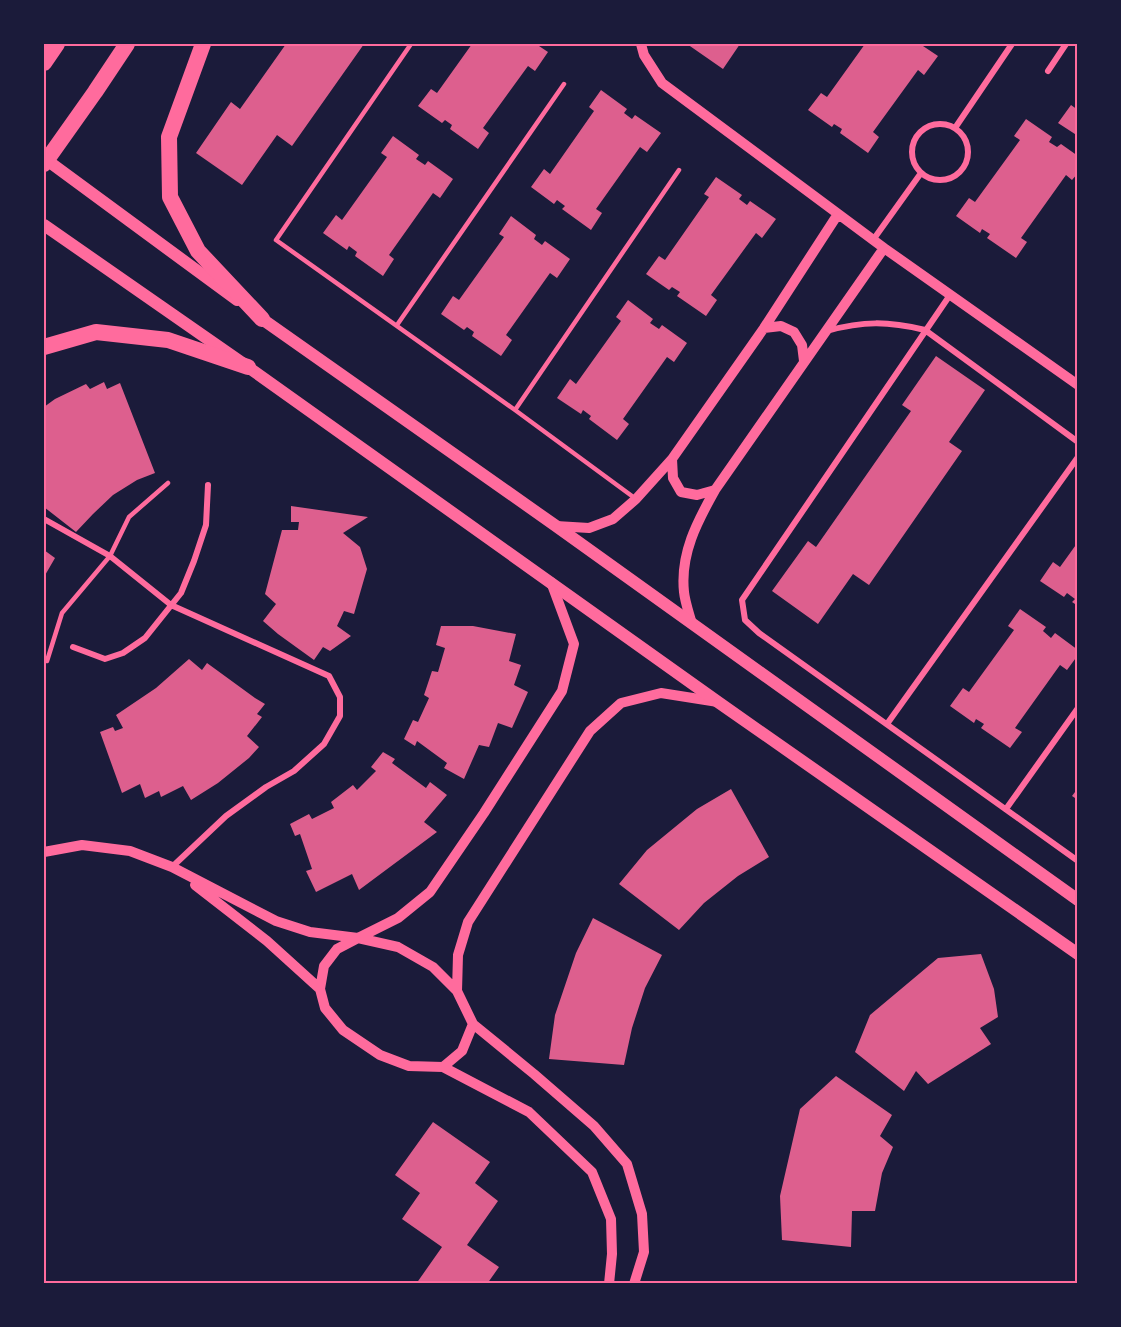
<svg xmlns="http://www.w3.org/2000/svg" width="1121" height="1327" viewBox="0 0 1121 1327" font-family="Quicksand,sans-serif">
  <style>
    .building { fill: #dd5f8e }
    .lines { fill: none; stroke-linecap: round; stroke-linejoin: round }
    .service { stroke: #ff6b9d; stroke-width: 4.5 }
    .minor { stroke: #ff6b9d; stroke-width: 6 }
    .tertiary { stroke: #ff6b9d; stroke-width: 10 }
    .secondary { stroke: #ff6b9d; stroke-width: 12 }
    .trunk { stroke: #ff6b9d; stroke-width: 16 }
    .neatline { fill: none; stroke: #ff6b9d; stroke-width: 2 }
  </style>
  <rect width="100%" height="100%" fill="#1b1b3a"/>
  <path class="building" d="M286,44H364L292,146L277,135L242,185L196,153L231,102L240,109Z
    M472,44H536L548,52L535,71L528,66L483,128L489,133L478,149L450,129L452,125L445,120L442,123L418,106L431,89L437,93Z
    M687,44H740L723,69Z
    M865,44H920L938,56L924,75L918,70L873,132L879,137L868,153L840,133L842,129L834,124L832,127L808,110L821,93L827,97Z
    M601,90L627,109L624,113L632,119L635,115L661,133L647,152L640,147L596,209L602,213L591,230L562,209L565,206L557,200L554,204L531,187L544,169L550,174L594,111L589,107Z
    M1071,105L1078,110V136L1058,123Z
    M1026,119L1052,137L1049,142L1057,147L1061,144L1078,156V173L1072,180L1066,175L1021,238L1027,242L1016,258L987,238L990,234L982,229L980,233L956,216L969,198L975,202L1020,140L1014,136Z
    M393,136L419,155L416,159L425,165L428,161L453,179L440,198L433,193L389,255L394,259L383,276L355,256L357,252L349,246L347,250L323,233L336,215L342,220L387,157L381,153Z
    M716,177L742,195L739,199L747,205L750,201L776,219L762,238L756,233L711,295L717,300L706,316L677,296L680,292L672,287L669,290L646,274L659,256L665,260L709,197L704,194Z
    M511,216L536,235L534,239L542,245L545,241L570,259L557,278L550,273L506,335L512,340L501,356L472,336L474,332L467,327L464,330L441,314L453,296L459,300L504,237L499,234Z
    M628,300L653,319L650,323L659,329L662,325L687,343L674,362L667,357L623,419L629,424L617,440L589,419L591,416L583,410L581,414L557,398L570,379L576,384L621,321L616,317Z
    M936,356L985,390L949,442L962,451L869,585L853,574L818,624L772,591L808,541L816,547L911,411L902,405Z
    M104,382L107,389L120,383L155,473L137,480L113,495L93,514L76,532L44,507V407L55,399L86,384L90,389Z
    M291,506L368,517L343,533L360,547L367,569L354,614L344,611L337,626L351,636L330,651L323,647L314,660L278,634L263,621L276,604L265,594L282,530H298L299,522H291Z
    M1078,542V606L1072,602L1075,599L1067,593L1064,597L1040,581L1053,562L1060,567Z
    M44,550L55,558L44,577Z
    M1020,609L1046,627L1043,631L1051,638L1055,633L1078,650V655L1067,670L1060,665L1015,728L1022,732L1010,748L981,728L984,724L976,719L974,723L950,706L963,688L969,692L1014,630L1008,626Z
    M441,626H473L516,634L509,661L521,665L514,685L528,692L512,728L498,723L489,747L479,745L464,779L444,768L447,763L417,741L415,746L404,739L413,720L418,722L429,698L424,695L432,671L438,672L445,648L436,645Z
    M189,659L202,670L207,663L255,698L265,704L257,714L262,717L247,736L259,747L249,758L218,783L191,800L183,786L161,797L159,791L145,798L140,784L122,793L100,732L113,727L115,731L123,728L116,715L156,688Z
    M383,752L395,759L392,763L426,788L430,782L447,795L424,822L437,832L359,890L352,874L316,892L306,871L312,869L300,834L295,836L290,824L309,814L312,819L334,808L331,802L353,785L357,790L376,771L371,767Z
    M1078,788V800L1072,796Z
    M731,789L769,857L738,876L704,903L679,930L619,884L647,850L697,809Z
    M593,918L662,955L645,988L632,1028L624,1065L549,1059L555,1015L576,953Z
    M981,954L994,989L998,1017L980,1028L991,1044L928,1084L916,1071L904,1091L855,1052L870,1015L938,958Z
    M836,1076L892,1115L880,1136L893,1147L882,1173L875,1211H852L851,1247L782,1240L780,1196L800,1109Z
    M433,1122L490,1162L475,1183L498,1201L467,1245L499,1267L487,1284H416L442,1247L402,1219L420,1193L395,1175Z"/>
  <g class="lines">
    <path class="service" d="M411,44L276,240L515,410L636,499
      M397,325L564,84
      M515,410L679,170
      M47,661L62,613L110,556L129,517L168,483"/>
    <path class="minor" d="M1048,71L1066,44
      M912 152a28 28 0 1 1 56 0a28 28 0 1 1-56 0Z
      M955,128L1012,44
      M873,240L921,173
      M950,295L742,600L745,620L759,633L1078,861
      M826,331C864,321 887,321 925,330L1078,442
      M44,519L110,556L171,605L329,676L340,697V716L324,744L294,771L266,787L226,816L172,867
      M73,647L105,659L123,653L145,638L181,593L194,561L206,525L208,485
      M887,724L1078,457
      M1006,809L1078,708"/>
    <path class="tertiary" d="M641,44L644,55L662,83L884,248L1078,385
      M764,328L781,326L794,332L802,345L804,361
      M672,459L673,478L681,492L697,495L715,490
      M556,526L589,528L613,519L636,499L672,459L764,328L838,214
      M692,624C689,613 685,602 684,592C680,554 697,522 715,490L884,248
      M44,852L82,845L130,851L172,867L276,921L310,932L358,938L398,918L430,892L484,813L562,691L574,644L551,582
      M195,885L267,941L320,989L325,1008L343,1030L380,1055L409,1066L443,1067L462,1051L473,1024L457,991L433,967L398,947L358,938L337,949L324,966L320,989
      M457,991L458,955L468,922L590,731L621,703L661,693L718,702
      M473,1024L534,1074L594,1126L627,1164L642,1214L644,1252L634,1284
      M443,1067L529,1112L592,1172L611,1219L612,1254L609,1284"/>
    <path class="secondary" d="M44,158L237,300
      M44,225L248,367L718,702L1078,954
      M255,314L556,526L1078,900"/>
    <path class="trunk" d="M203,44L169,137L170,197L198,251L262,319
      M44,63L57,44
      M44,164L95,92L127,44
      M44,347L96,332L168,340L248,367"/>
  </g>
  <rect width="1121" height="1327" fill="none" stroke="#1b1b3a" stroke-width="90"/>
  <rect x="45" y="45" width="1031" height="1237" class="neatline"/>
</svg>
